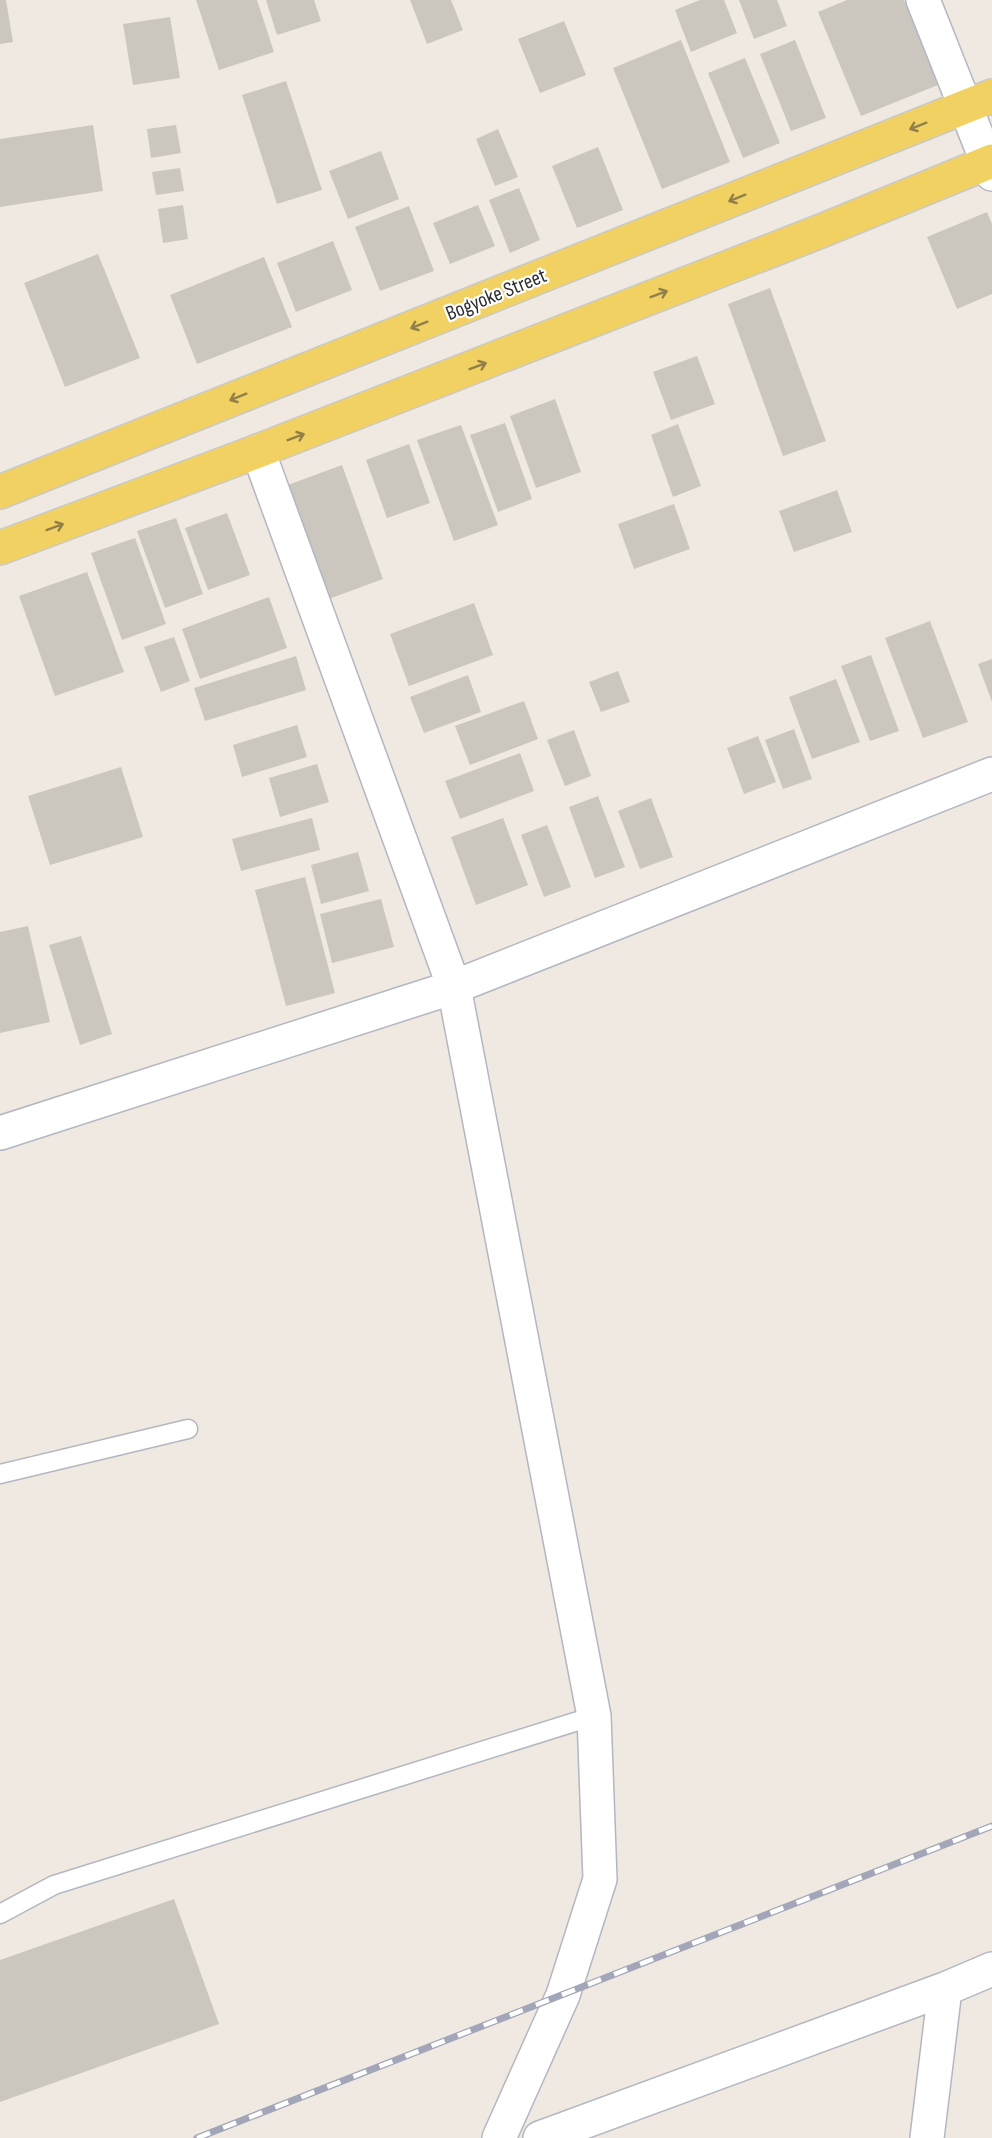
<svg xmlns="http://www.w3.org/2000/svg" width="992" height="2138" viewBox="0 0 992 2138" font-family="'Sofia Sans Condensed',sans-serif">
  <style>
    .building { fill: #cbc7bf }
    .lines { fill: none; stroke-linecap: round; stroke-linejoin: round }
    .lane-casing { stroke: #b4b7c1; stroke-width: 21 }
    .street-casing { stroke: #b4b7c1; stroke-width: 36 }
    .primary-casing { stroke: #c9c9c9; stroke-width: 36 }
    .lane { stroke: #fff; stroke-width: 18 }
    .street { stroke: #fff; stroke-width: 33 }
    .primary { stroke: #f2d163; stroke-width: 33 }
    .rail-casing { stroke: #a3a6b8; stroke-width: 7 }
    .rail { stroke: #fff; stroke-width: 4.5; stroke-dasharray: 14; stroke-linecap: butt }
    .oneway { stroke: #908048 }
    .labels { text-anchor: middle; stroke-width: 4.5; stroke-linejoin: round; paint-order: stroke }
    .street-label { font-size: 21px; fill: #2e2e2e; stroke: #fff }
  </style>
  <rect width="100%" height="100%" fill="#efe9e1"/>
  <path class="building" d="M0,0H6L13,42L0,44Z
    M196,0H257L274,52L219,70Z
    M266,0H314L321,21L277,35Z
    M410,0H451L463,30L427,44Z
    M700,0H724L737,33L691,52L675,10Z
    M739,0H777L787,26L754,39Z
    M847,0H904L938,85L861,116L818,12Z
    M170,17L180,78L133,85L123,24Z
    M564,21L586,75L540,93L518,39Z
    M681,40L730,162L662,189L613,68Z
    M795,40L826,118L791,131L760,54Z
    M745,58L780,143L743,158L708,73Z
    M286,81L322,190L277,204L242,95Z
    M93,125L103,191L0,207V139Z
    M176,125L181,153L151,158L147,129Z
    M498,129L518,177L495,186L476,139Z
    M598,147L623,210L577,228L552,166Z
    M381,151L399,199L348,219L329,171Z
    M180,168L184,191L156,195L152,172Z
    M519,188L540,240L510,253L489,200Z
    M183,205L188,239L163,243L158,209Z
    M478,205L495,246L450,264L433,223Z
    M409,206L434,271L380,291L355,227Z
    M987,212L992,224V294L957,309L927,237Z
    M333,241L352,290L296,312L277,263Z
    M98,254L140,358L65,387L24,283Z
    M264,257L292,327L197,364L170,295Z
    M770,288L826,441L783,456L728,304Z
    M697,356L715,404L671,420L653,372Z
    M555,399L581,472L536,488L510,416Z
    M505,423L532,499L498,512L470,435Z
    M678,424L701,486L673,497L651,435Z
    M461,425L498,525L454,541L417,440Z
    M409,444L430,503L387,518L366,460Z
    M342,465L383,579L326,600L285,486Z
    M837,490L852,532L794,552L779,511Z
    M674,504L690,549L634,569L618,524Z
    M227,513L250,575L208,590L185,528Z
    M176,518L203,594L165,608L137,531Z
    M135,538L166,624L122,640L91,553Z
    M87,572L124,672L55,696L19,596Z
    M269,597L287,648L200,679L182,629Z
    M474,603L493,655L409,686L390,634Z
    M930,621L968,722L923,738L885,638Z
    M174,637L190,681L161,692L144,647Z
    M871,655L899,731L870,741L841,666Z
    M296,656L306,690L205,721L194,688Z
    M992,659V702L978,664Z
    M618,671L630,702L601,712L589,682Z
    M468,675L481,712L424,733L410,697Z
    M836,679L860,742L812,759L789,697Z
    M524,701L538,739L470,765L455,726Z
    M297,725L307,757L242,777L233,745Z
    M794,729L812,779L783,789L765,740Z
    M574,730L591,776L565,786L547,740Z
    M758,736L776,782L744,794L727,748Z
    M520,753L534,791L460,819L445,781Z
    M317,764L329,802L280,817L269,778Z
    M121,767L143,837L50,865L28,796Z
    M598,796L625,867L595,878L569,807Z
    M651,798L673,857L640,869L618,811Z
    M312,818L320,850L241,871L232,839Z
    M503,818L528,885L476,905L451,837Z
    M547,825L571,887L544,897L521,835Z
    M358,852L369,891L321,904L311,865Z
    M305,877L335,993L286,1006L255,890Z
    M381,899L394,947L332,963L320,914Z
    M28,926L50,1022L0,1033V932Z
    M81,936L112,1034L80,1045L49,945Z
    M174,1899L219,2024L0,2102V1960Z"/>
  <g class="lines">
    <g class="lane-casing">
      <path id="lane" d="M0,1474L188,1429
        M0,1914L54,1885L594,1716"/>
    </g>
    <g class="street-casing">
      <path id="street" d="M923,0L992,174
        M258,451L454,987L594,1716L600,1879L563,1995L499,2138
        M0,1133L454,987L992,774
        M540,2138L945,1989L992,1969
        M927,2138L945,1989"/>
    </g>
    <g class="primary-casing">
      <path id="primary" d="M0,492L992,96
        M0,548L258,451L821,231L992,161"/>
    </g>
    <use href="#lane" class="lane"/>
    <use href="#street" class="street"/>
    <use href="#primary" class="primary"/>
    <g class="rail-casing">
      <path id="rail" d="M197,2138L992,1826"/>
    </g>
    <use href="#rail" class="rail"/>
  </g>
  <defs><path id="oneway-shaft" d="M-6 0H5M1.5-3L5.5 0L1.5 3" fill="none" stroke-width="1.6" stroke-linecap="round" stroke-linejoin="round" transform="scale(1.5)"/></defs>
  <g class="oneway">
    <use href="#oneway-shaft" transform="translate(918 126) rotate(158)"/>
    <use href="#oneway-shaft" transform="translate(737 198) rotate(158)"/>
    <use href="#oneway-shaft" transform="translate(659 294) rotate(-21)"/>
    <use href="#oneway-shaft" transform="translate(419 325) rotate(158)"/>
    <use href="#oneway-shaft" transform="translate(478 366) rotate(-21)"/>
    <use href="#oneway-shaft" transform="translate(238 397) rotate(158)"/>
    <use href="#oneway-shaft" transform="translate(296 437) rotate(-21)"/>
    <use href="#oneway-shaft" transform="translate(55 527) rotate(-20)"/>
  </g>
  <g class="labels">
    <g class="street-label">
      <text transform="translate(496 294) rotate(-22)" y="7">Bogyoke Street</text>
    </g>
  </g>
</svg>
